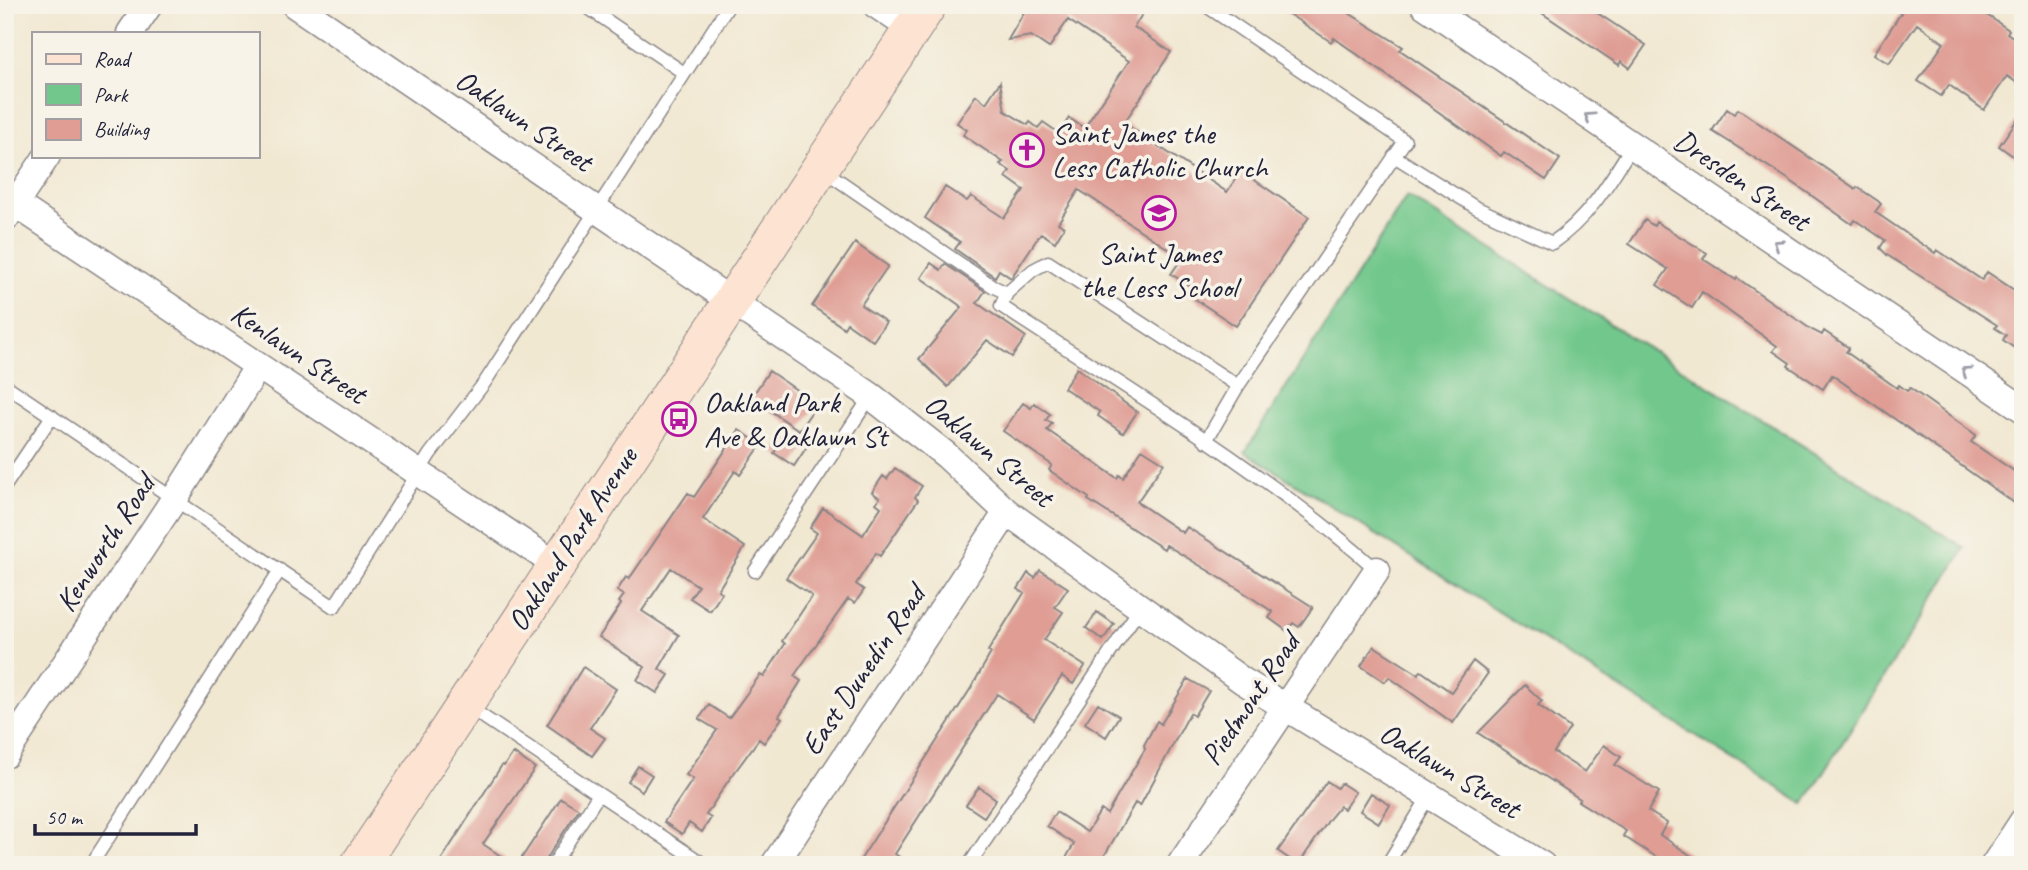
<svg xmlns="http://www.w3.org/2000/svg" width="2028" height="870" viewBox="0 0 2028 870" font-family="Caveat,sans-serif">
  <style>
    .green { fill: #72c88c; stroke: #4a7564; stroke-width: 2 }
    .building { fill: #df9d94 }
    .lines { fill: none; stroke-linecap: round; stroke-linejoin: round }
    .service-casing { stroke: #8a8586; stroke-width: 15 }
    .minor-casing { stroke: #8a8586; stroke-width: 29 }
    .secondary-casing { stroke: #8a8586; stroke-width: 39 }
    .service { stroke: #fff; stroke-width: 12 }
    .minor { stroke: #fff; stroke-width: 26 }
    .secondary { stroke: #fde3d1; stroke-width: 37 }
    .oneway { stroke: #9c9ca7 }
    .labels { text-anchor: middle; stroke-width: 7; stroke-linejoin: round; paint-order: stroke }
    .street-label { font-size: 30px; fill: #22223b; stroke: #f7f3e8 }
    .poi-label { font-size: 30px; fill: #22223b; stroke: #f7f3e8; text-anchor: start }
  </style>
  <rect width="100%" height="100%" fill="#f7f3e8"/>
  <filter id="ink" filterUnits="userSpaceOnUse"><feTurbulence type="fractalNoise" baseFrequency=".0143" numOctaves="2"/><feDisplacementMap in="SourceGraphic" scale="14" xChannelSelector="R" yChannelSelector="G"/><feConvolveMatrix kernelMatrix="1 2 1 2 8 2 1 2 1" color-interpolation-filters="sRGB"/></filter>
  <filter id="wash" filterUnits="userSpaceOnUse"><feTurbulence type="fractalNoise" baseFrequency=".00686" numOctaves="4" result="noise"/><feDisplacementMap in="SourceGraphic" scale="28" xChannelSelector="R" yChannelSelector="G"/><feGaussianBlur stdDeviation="1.57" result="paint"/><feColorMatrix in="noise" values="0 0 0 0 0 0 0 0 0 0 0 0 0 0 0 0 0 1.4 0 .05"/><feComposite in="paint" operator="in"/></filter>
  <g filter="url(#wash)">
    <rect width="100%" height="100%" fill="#f1e8d2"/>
    <path class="green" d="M1407,196L1965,548L1804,804L1245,452Z"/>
    <g id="blocks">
      <path class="building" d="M1028,5H1148L1134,27L1171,52L1124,123L1227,192L1241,171L1309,217L1236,326L1186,293L1190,286L1171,274L1182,258L1079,190L1058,223L1064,227L1055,242L1041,233L1011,278L999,270L995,277L955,249L960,242L925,218L945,187L967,201L971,196L1004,218L1024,190L1006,177L1010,171L1000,164L1003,162L963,135L967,130L957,123L976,95L986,103L1000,82L1005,111L1028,125L1030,122L1038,128L1043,122L1059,133L1069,118L1084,128L1129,61L1068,20L1049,48L1031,36L1008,40Z
        M1275,5H1336L1403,47L1400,50L1560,159L1546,180L1504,152L1501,156L1334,38L1331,42Z
        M1530,5H1585L1646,45L1630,68L1621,61L1619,65Z
        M1890,5H1972L2009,30L2007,33L2023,44V87L2007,76L1984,110L1949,85L1941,96L1918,81L1944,43L1917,24L1889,64L1874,54L1901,13Z
        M1727,109L1734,114L1738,109L1856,189L1857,187L1878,201L1881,204L1875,212L1935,253L1937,250L1982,280L1987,272L2023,296V354L2003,340L2006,335L1995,328L1997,325L1887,255L1880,248L1885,240L1855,220L1852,224L1788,179L1712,131Z
        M2023,111V163L1999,146Z
        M1645,220L1654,226L1656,222L1707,253L1703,259L1736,280L1737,278L1812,330L1822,335L1824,331L1849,348L1846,352L1897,388L1899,385L1907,391L1910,388L1976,435L1971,442L2023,477V509L1832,375L1823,389L1788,366L1790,363L1773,351L1777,346L1702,292L1692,308L1657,285L1668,269L1629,244Z
        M855,243L888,266L861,305L886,322L873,341L847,323L844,328L812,306Z
        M931,263L941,270L945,264L985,291L977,303L1026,337L1012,357L987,340L948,387L919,359L962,307L921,278Z
        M1077,368L1137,412L1123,433L1098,416L1100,412L1064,388Z
        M769,371L817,404L799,430L751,398Z
        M1023,403L1031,408L1034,403L1050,414L1046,420L1052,423L1047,430L1117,478L1119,475L1123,478L1142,449L1164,463L1137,502L1183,533L1187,527L1313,607L1299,627L1293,623L1287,631L1269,618L1273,612L1240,590L1166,545L1164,549L1088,500L1089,498L1049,470L1052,465L1003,431Z
        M739,430L761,445L740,475L735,471L703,519L745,547L718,590L722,593L710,611L690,598L698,586L671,568L642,611L679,635L659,669L669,675L657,693L637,680L645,667L599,637L621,604L619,602L624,595L617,591L626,577L629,579L688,493L694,497Z
        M788,432L808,445L794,466L774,453Z
        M895,468L922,486L915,497L918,500L880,556L876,553L856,584L864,590L855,603L848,599L794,676L801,681L779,716L782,718L764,743L759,739L726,784L706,815L711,818L702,832L689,823L682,834L664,822L693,779L686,775L717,730L699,719L709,705L729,718L760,675L764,677L785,644L782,641L812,596L786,578L817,533L810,528L823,508L863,535L881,507L876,503L880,498L872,492L883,476L887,479Z
        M1040,570L1068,588L1055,607L1063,612L1044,640L1085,666L1073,684L1062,676L1034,719L997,694L895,854L911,865H857L971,688L991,653L988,651L1024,593L1018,589L1028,573L1035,578Z
        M1097,612L1114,624L1103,640L1086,628Z
        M1374,646L1418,674L1421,671L1451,692L1473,661L1488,673L1453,723L1389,677L1385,682L1361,666Z
        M583,667L616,689L590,728L605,738L592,756L547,725Z
        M1188,679L1209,691L1194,716L1190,713L1140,806L1135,803L1099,865H1062L1074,844L1047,826L1056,812L1087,832L1101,810L1107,814L1145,749L1144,745L1157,721L1161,724Z
        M1525,685L1542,701L1538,705L1570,728L1554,752L1585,772L1604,745L1621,757L1615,765L1659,792L1648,811L1667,823L1660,835L1705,865H1669L1623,836L1626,831L1578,801L1580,799L1478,733Z
        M1098,703L1119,716L1106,737L1085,723Z
        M513,753L535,768L483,844L514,865H438L502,765L504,766Z
        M638,766L652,775L642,791L628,782Z
        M1327,781L1337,788L1341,783L1355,792L1344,809L1340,806L1330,818L1298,865L1278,851Z
        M979,787L996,799L984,817L966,805Z
        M1371,793L1390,805L1379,823L1360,811Z
        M561,798L579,809L552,850L543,865H517Z"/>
    </g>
  </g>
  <g filter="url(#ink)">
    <use href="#blocks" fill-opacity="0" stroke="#8a8586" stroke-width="2"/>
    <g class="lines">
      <g class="service-casing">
        <path id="service" d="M584,5L684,73
          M1394,156L1475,207L1552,243C1589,218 1609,183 1632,146
          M822,169L994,287L1007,293L1033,270L1048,262L1238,386L1405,141L1205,5
          M1007,293L1001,306C1128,390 1263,469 1377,570
          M5,385L334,607L430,454L485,382L729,5
          M1206,441L1238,386
          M5,486L52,416
          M755,571L871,396
          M467,706L705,865
          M91,865L280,570
          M553,865L599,794
          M969,865L1140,608
          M1387,865L1429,796"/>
      </g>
      <g class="minor-casing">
        <path id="minor" d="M295,5L871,396L946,455L1007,512L1243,681L1542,865
          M876,5L912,29
          M1424,5L2023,409
          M130,33L149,5
          M5,197L555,564
          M5,219L47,156
          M5,755L175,498L258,366
          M774,865L1007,512
          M1180,865L1377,570
          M1994,865L2023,821"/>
      </g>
      <g class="secondary-casing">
        <path id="secondary" d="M359,865L928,5"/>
      </g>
      <use href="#service" class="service"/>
      <use href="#minor" class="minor"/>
      <use href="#secondary" class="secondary"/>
    </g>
    <defs><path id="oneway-chevron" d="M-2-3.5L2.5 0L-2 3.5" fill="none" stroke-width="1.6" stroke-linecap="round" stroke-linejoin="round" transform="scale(1.75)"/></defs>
    <g class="oneway">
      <use href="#oneway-chevron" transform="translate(1589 117) rotate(-146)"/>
      <use href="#oneway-chevron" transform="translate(1778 244) rotate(-146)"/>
      <use href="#oneway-chevron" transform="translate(1966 371) rotate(-146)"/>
    </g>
  </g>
  <defs>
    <g id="church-ring" transform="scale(1.75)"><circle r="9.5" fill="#f7f3e8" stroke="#b5179e" stroke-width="1.5"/><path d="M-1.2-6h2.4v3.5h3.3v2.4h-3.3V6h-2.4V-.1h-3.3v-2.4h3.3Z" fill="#b5179e"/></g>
    <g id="school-ring" transform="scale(1.75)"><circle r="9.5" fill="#f7f3e8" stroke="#b5179e" stroke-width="1.5"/><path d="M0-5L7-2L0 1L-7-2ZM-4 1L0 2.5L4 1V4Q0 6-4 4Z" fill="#b5179e"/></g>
    <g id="bus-ring" transform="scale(1.75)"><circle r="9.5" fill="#f7f3e8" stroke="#b5179e" stroke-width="1.5"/><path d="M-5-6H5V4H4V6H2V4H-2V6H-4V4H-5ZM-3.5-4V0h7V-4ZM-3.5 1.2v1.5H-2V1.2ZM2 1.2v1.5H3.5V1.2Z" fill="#b5179e"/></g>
  </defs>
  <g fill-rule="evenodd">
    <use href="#church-ring" x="1027" y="150"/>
    <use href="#school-ring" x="1159" y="213"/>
    <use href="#bus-ring" x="679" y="419"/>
  </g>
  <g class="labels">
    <g class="street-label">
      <text transform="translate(524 120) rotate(34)" y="10">Oaklawn Street</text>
      <text transform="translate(1742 180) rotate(34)" y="10">Dresden Street</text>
      <text transform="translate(299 353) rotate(34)" y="10">Kenlawn Street</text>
      <text transform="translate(989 450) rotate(40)" y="10">Oaklawn Street</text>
      <text transform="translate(572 539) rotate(-57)" y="10">Oakland Park Avenue</text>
      <text transform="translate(105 543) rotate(-57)" y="10">Kenworth Road</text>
      <text transform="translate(863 670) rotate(-56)" y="10">East Dunedin Road</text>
      <text transform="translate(1250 699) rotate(-56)" y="10">Piedmont Road</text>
      <text transform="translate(1450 770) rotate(31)" y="10">Oaklawn Street</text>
    </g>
    <g class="poi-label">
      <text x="1052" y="143">Saint James the<tspan x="1052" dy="34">Less Catholic Church</tspan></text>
      <text x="1159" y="263" text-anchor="middle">Saint James<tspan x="1159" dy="34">the Less School</tspan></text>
      <text x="704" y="412">Oakland Park<tspan x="704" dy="34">Ave &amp; Oaklawn St</tspan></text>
    </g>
  </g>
  <rect width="2028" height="870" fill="none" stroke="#f7f3e8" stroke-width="28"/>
  <rect x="32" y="32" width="228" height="126" fill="#f7f3e8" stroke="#a29fa3" stroke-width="2"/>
  <rect x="46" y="54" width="35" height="10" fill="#fde3d1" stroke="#a29fa3" stroke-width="2"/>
  <text x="94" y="66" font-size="21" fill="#22223b">Road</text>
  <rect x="46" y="84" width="35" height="21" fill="#72c88c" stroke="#a29fa3" stroke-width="2"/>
  <text x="94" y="102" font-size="21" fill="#22223b">Park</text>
  <rect x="46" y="119" width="35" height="21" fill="#df9d94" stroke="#a29fa3" stroke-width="2"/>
  <text x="94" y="136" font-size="21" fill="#22223b">Building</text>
  <path d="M35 824v10h161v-10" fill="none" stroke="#22223b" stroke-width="3.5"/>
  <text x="46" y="824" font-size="21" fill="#22223b" stroke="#f7f3e8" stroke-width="5" paint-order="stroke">50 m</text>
</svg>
